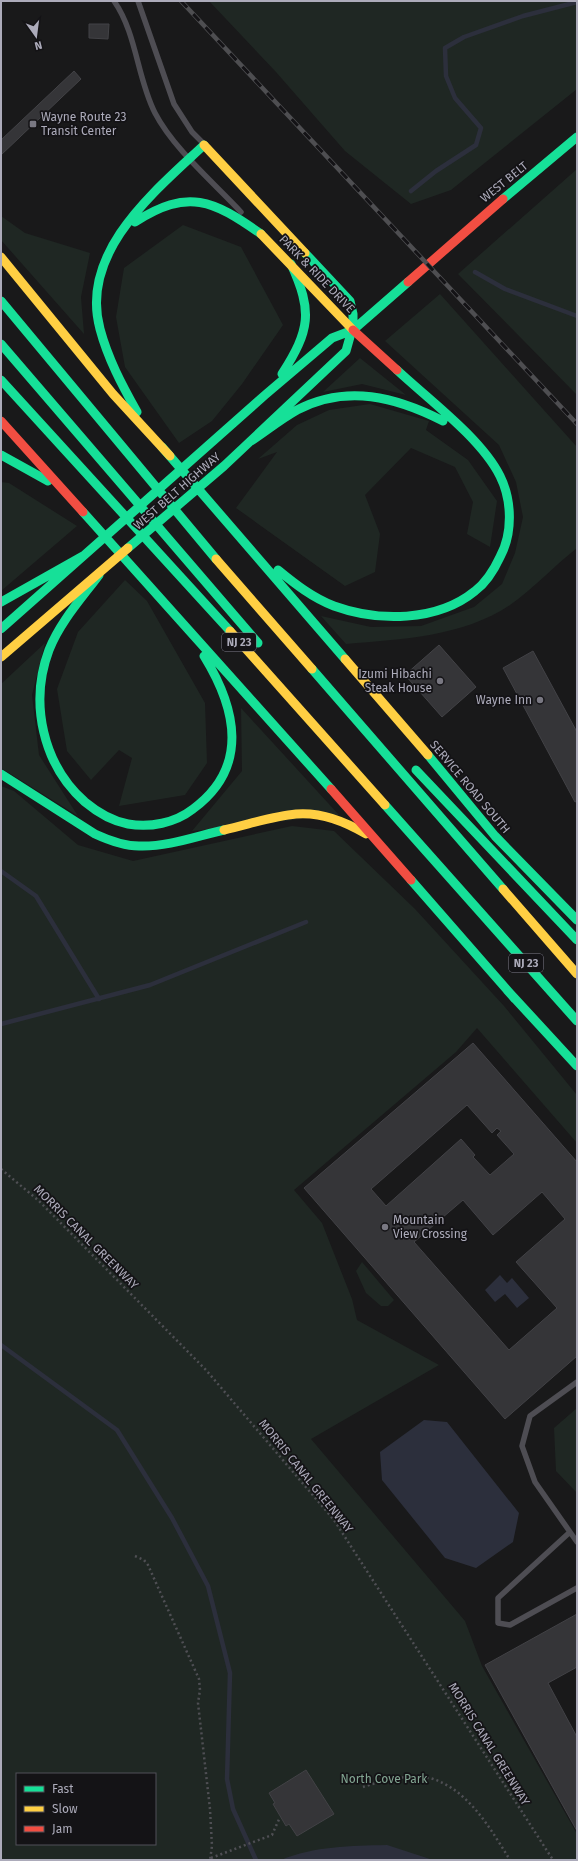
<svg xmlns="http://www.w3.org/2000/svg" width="578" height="1861" viewBox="0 0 578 1861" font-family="'Fira Sans',sans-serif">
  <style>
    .green { fill: #1f2723; fill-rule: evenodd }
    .water { fill: #2c2f3c }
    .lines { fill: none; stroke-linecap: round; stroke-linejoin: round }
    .stream { stroke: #2c2f3c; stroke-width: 4.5 }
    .building { fill: #353538; stroke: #424246; fill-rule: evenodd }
    .path { stroke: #4f4f54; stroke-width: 2.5; stroke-dasharray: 2 3; stroke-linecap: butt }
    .lane { stroke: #4e4d53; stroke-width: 5.5 }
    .fast { stroke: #16e098; stroke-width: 9 }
    .slow { stroke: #ffcf43; stroke-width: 9 }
    .jam { stroke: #f24e42; stroke-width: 9 }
    .rail-casing { stroke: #4e4e51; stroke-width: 4.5 }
    .rail { stroke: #141316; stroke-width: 3; stroke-dasharray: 9; stroke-linecap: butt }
    .poi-dot { fill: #797882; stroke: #141316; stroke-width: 1.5 }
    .labels { text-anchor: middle; stroke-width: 3.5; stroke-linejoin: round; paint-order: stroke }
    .shield { fill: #141316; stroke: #7e7d89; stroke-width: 1 }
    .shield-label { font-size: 11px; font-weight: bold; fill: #acabba }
    .poi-label { font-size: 12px; fill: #acabba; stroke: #141316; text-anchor: start }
    .street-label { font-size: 12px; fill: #acabba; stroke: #141316 }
    .park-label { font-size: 12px; fill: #82a592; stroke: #141316 }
  </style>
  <rect width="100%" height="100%" fill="#19191a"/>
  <path class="green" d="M209,1H577V89L451,190L411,204L345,151L276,72Z
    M577,169V395L458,274Z
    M1,216L25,233L90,253L81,297L84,334L1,240Z
    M183,225L241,247L283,325L242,384L212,421L179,443L125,367L116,317L124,268Z
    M440,294L577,447V548C554,566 534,588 510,605C462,637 402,639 346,644L321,616L371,627L421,626L474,607L502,584L515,553L523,517L516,482L499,445L385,341Z
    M360,358L406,395L362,384L323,392Z
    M370,404L429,421L426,430L468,460L497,501L490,547L467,534L473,502L455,467L411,448L365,495L380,534L375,572L345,586L236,508L277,452L258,459L297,425L329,410Z
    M1,482L9,483L77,526L1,591Z
    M125,580L147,601L205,703L207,763L185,795L119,806L132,758L119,750L91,780L67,751L57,689L78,632Z
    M45,643L32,695L39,755L78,816L1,768V684Z
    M241,708L339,815L192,831L242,771Z
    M1,786L14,791L78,845L133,861L292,826L334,831L415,909L504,1006L577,1095V1143L477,1028L456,1052L294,1190L322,1223L352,1299L357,1320L439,1365L311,1439L465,1621L482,1666L577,1834V1860H1ZM17,1774H155V1844H17Z
    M362,1262L394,1300L388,1306H381L366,1293L356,1271Z
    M577,1408V1493L556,1471L554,1428Z"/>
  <path class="water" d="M500,1275L507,1283L512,1278L529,1298L517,1308L505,1294L495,1302L485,1290Z
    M424,1420L447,1422L519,1513L513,1542L476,1568L445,1558L382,1480L380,1452Z
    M387,1845L433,1860H281C314,1846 351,1846 387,1845Z"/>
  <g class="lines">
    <path class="stream" d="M411,191L436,171L476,145L481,128L455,98L446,76L445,48L464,37L523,16L577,2
      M475,272L505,289L577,316
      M1,871L36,896L99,999
      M1,1024L150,985L306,922
      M1,1345L117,1430L172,1518L208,1586L230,1673L227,1779L233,1809L256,1860"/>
  </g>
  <path class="building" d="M89,24H109L108,39L89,38Z
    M74,71L81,79L1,155V140Z
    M439,645L476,687L442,717L405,675Z
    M533,651L577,732V801L575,802L503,668Z
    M473,1043L577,1162V1356L505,1419L304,1188ZM467,1105L492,1133L497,1128L501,1131L497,1135L514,1154L490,1175L473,1157L475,1155L461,1139L386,1206L371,1189ZM542,1192L565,1219L516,1262L557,1308L509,1350L414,1242L463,1200L493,1235Z
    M577,1614V1667L548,1683L577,1737V1831L485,1665Z
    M306,1770L334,1814L297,1836L289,1824L286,1826L273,1804L275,1803L269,1793Z"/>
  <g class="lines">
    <path class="path" d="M1,1169L39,1201L206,1370L334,1520L553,1860
      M135,1556L144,1560L148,1565L199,1679L200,1690L198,1703L210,1809L212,1846L210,1860
      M363,1787C381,1781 411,1773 430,1778C468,1789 490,1828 510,1860
      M211,1858L272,1835L280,1817"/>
    <path class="lane" d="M114,1C137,34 137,78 155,113C173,148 214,183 241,212
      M138,1L174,104L192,132L204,144
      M577,1382L530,1416L522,1446L535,1482L577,1542
      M570,1532L498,1598V1623L510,1625L577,1588"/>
    <path class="fast" d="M503,199L577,137
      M135,222C188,188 213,200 261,234
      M1,301L216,559
      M1,344L258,643
      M282,374C310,330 313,312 291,264
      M1,380L230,631
      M137,412C122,385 108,359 100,329C79,252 155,191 204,145
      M251,441C266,431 281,419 297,410C347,384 396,397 443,421
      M162,447L345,659
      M1,455L48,481
      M83,512L331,789
      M128,548L224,466L346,351L353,326V314L350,301L305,253
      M278,570C295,584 313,598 334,606C378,622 437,622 475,591C487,582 494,570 500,557C513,533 512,500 500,476C481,438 428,399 397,370
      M99,575C81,599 60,622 49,650C29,703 43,765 85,802C97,812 112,821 128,824C150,828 175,823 193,809C250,767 236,708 204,656
      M1,602L83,556
      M1,629L265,395L332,338L353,330L408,282
      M312,669L503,889
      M428,755L495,836L577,920
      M416,770L577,940
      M1,774L95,834C108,840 125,846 139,846C168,847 197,836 224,830
      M385,805L577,1021
      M411,880L515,999
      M507,990L577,1066"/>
    <path class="slow" d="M204,145L305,253
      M261,234L353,330
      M1,257L113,394L170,456
      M216,559L312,669
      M230,631L385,805
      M1,657L128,548
      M345,659L428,755
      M224,830C247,825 273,816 296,814C320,812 346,822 366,834
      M503,889L577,974"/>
    <path class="jam" d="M408,282L503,199
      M353,330L397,370
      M1,421L83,512
      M331,789L411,880"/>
    <g class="rail-casing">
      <path id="rail" d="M181,1L577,424"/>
    </g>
    <use href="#rail" class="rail"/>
  </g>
  <g class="poi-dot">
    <rect x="29" y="120" width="8" height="8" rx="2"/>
    <circle cx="440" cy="681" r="4"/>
    <circle cx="540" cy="700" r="4"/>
    <circle cx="385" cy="1227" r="4"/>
  </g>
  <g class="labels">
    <g class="shield">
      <rect x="222" y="633" width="34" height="18" rx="3"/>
      <rect x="509" y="954" width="34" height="18" rx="3"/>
    </g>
    <g class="shield-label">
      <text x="239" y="646">NJ 23</text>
      <text x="526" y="967">NJ 23</text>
    </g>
    <g class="poi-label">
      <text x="41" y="121">Wayne Route 23<tspan x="41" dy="14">Transit Center</tspan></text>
      <text x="432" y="678" text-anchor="end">Izumi Hibachi<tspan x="432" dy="14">Steak House</tspan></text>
      <text x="532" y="704" text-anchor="end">Wayne Inn</text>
      <text x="393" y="1224">Mountain<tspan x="393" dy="14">View Crossing</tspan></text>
    </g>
    <g class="street-label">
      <text transform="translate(504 182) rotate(-39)" y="4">WEST BELT</text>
      <text transform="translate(317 274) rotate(46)" y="4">PARK &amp; RIDE DRIVE</text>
      <text transform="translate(177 491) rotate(-41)" y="4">WEST BELT HIGHWAY</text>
      <text transform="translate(470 787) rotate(50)" y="4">SERVICE ROAD SOUTH</text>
      <text transform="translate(86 1237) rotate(45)" y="4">MORRIS CANAL GREENWAY</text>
      <text transform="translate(306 1476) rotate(51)" y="4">MORRIS CANAL GREENWAY</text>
      <text transform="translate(489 1744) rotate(58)" y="4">MORRIS CANAL GREENWAY</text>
    </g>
    <g class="park-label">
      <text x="384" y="1783">North Cove Park</text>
    </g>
  </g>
  <rect width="578" height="1861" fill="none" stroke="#acabba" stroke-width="4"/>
  <rect x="16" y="1773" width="140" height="72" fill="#141316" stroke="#515058"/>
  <rect x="24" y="1786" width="20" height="6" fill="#16e098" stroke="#515058"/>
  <text x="52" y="1793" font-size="12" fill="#acabba">Fast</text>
  <rect x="24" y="1806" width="20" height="6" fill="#ffcf43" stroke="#515058"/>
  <text x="52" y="1813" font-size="12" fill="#acabba">Slow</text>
  <rect x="24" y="1826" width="20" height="6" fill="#f24e42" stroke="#515058"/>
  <text x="52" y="1833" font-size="12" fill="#acabba">Jam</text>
  <g transform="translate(36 36) rotate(166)" stroke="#141316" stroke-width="3" paint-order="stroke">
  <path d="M0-3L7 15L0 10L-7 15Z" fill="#acabba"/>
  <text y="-6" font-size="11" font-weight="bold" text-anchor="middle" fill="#acabba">N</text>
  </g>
</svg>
